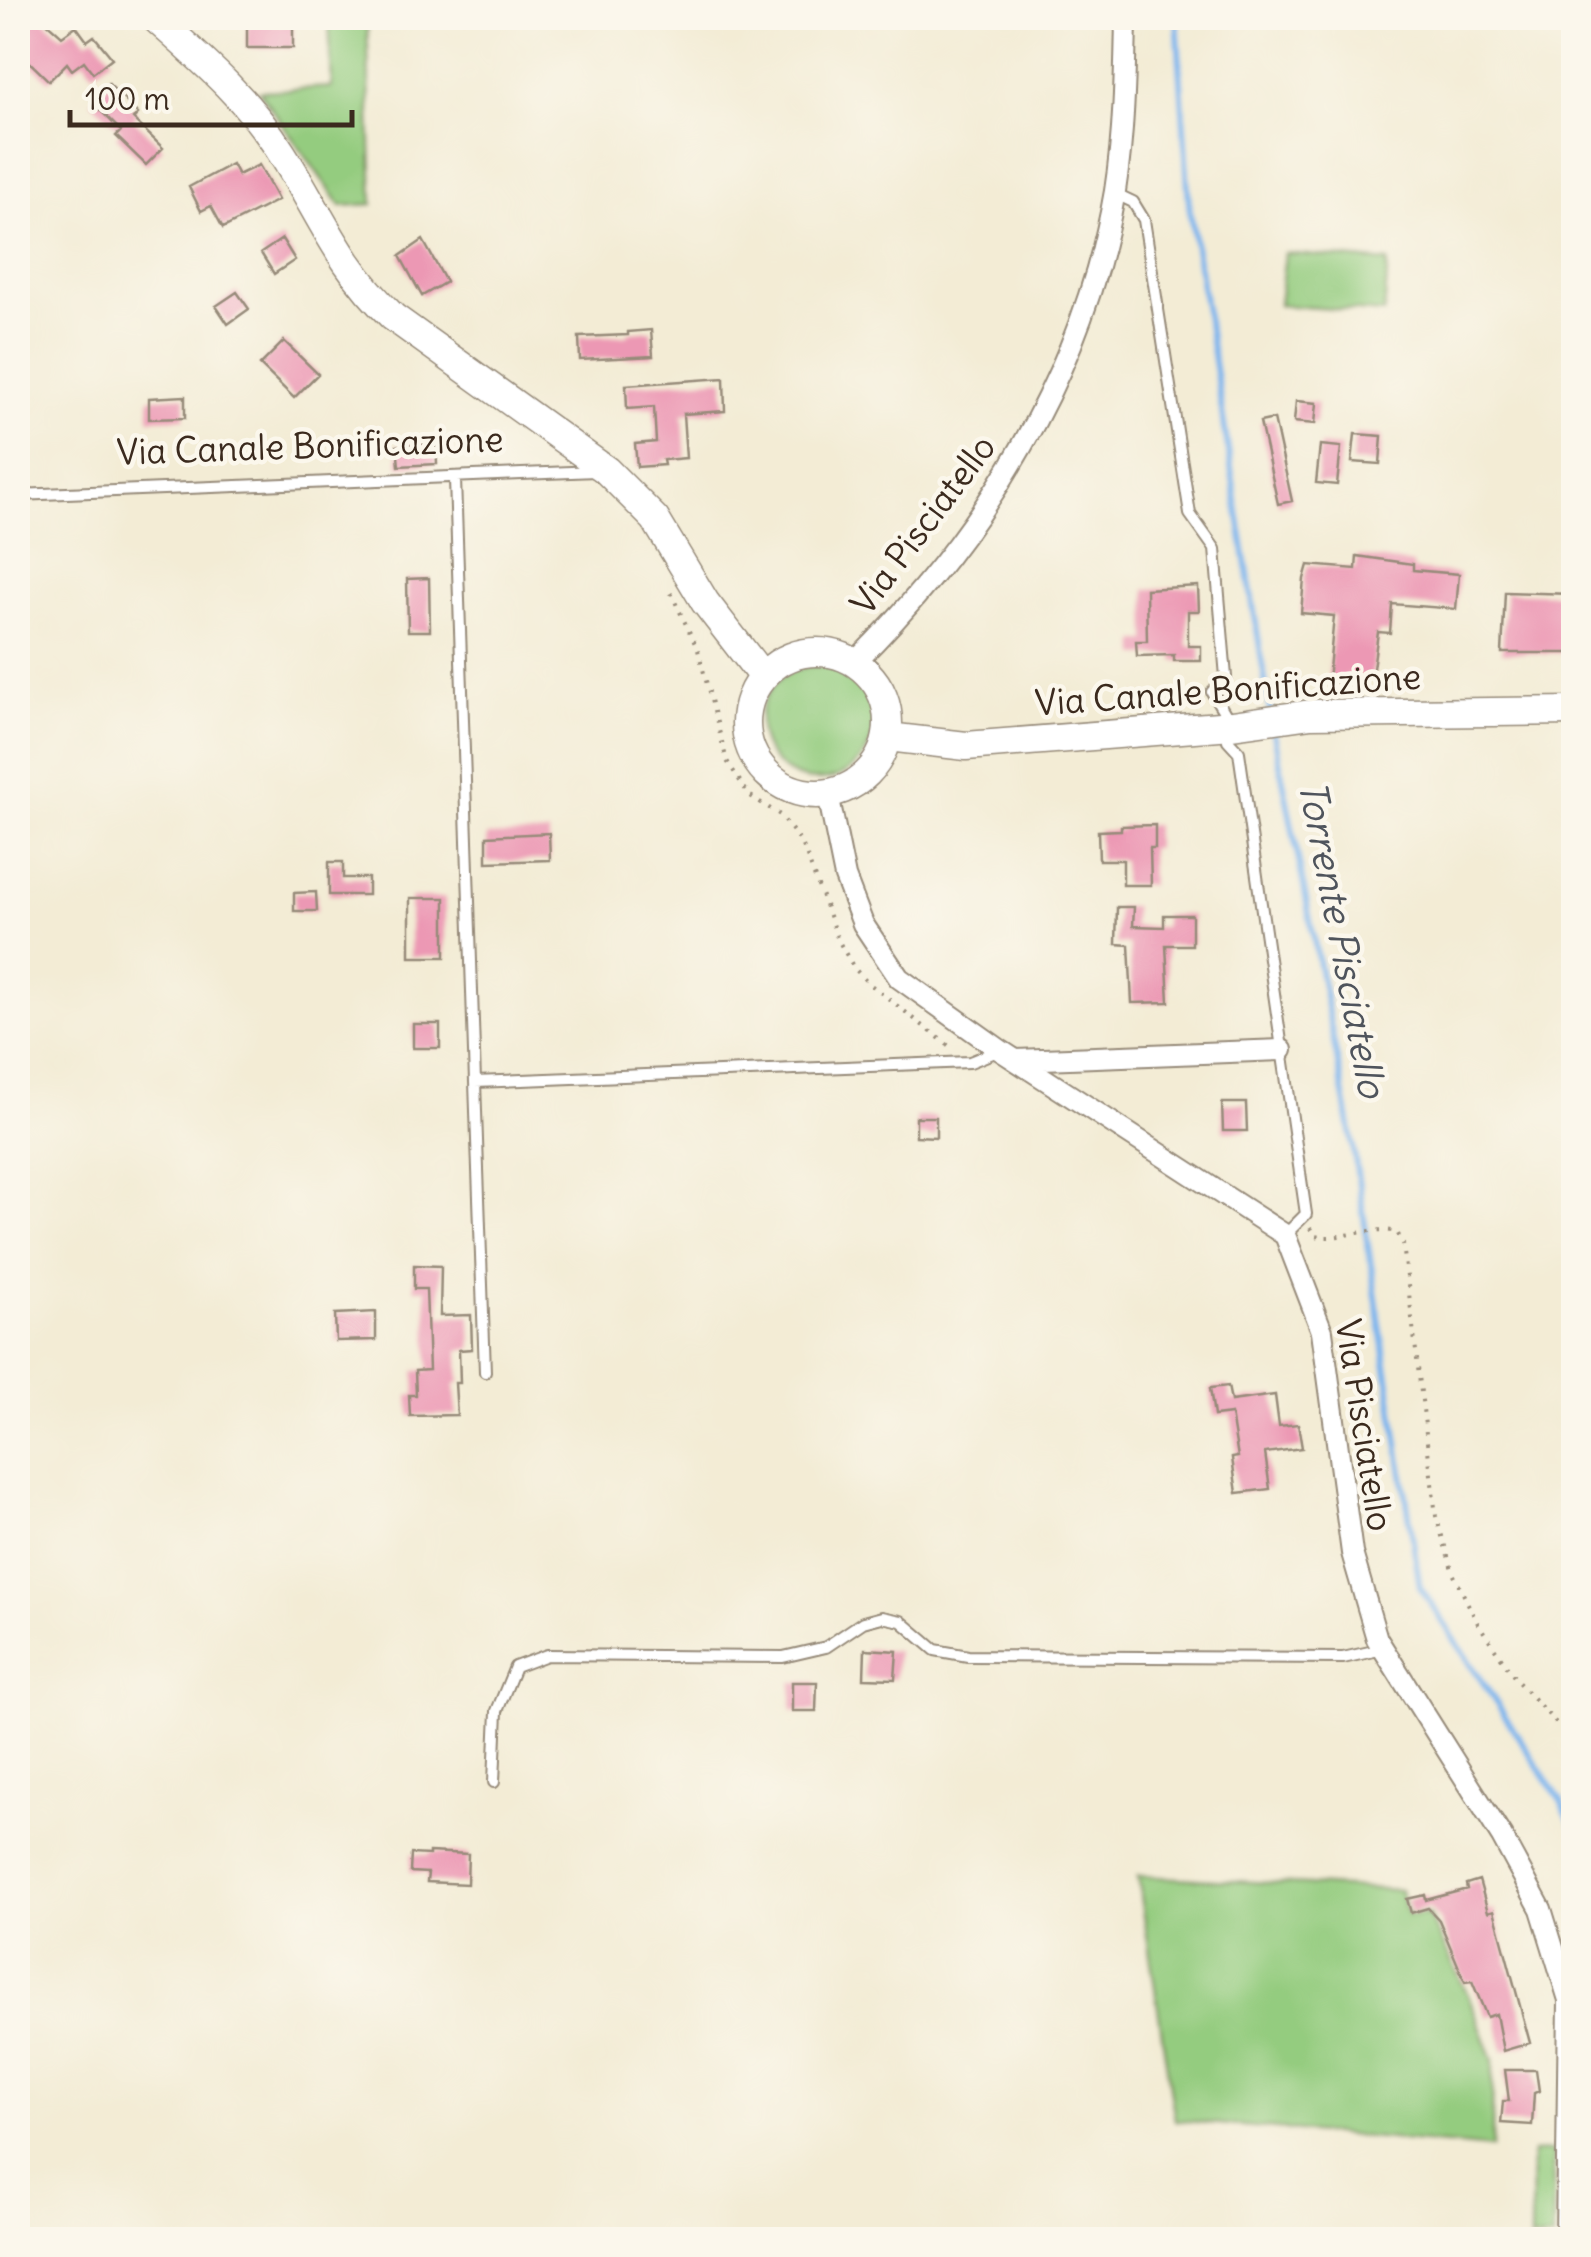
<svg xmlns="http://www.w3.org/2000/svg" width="1591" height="2257" viewBox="0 0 1591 2257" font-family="Delius,sans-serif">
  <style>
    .green { fill: #94cc7f; stroke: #687b4e; stroke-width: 2.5 }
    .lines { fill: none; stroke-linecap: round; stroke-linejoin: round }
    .stream { stroke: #7db5ed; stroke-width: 6 }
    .building { fill: #ec98b4 }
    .lane-casing { stroke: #978b7a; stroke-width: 14 }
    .street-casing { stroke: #978b7a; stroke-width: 24 }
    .secondary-casing { stroke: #978b7a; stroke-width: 31 }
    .path { stroke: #978b7a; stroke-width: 4; stroke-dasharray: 2.5 8; stroke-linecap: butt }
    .lane { stroke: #fff; stroke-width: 10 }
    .street { stroke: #fff; stroke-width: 20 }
    .secondary { stroke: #fff; stroke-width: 28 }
    .labels { text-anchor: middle; stroke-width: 9; stroke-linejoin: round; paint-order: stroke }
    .street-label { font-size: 35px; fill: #3b2a1e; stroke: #fbf7ec }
    .water-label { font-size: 38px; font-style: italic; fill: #4f545c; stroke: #fbf7ec }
  </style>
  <rect width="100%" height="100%" fill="#fbf7ec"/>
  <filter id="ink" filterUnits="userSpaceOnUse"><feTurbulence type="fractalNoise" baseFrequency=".01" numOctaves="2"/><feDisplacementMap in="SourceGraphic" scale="20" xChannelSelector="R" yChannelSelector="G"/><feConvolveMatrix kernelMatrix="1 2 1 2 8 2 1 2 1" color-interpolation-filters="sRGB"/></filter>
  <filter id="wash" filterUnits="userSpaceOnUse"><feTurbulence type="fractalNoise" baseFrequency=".0048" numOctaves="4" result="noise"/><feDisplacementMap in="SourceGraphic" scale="40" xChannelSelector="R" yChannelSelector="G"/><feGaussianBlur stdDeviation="2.25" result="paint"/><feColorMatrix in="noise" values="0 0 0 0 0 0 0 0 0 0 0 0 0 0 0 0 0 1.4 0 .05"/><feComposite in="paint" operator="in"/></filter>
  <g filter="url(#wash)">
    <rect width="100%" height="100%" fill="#f3ecd5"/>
    <path class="green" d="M329,18H367L373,204L341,206L259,91L332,87Z
      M1285,253L1388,262L1384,313L1279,305Z
      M760 723a57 57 0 1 1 114 0a57 57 0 1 1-114 0Z
      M1138,1876L1400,1890L1408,1916L1428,1914L1468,1995L1493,2060L1492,2148L1175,2120Z
      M1553,2151V2239H1531L1532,2152Z"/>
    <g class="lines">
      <path class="stream" d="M1177,18L1189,205L1270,711
        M1273,728L1350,1126L1420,1587L1561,1801L1574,1829"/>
    </g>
    <g id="blocks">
      <path class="building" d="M18,18H42L62,36L76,26L87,41L94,36L112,58L93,73L84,61L72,70L67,63L49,81L18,51Z
        M247,24H293V48H247Z
        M108,83L138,114L133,119L163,148L146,165L116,136L121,131L91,101Z
        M232,164L238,175L259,165L278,200L223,228L211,206L201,211L189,187Z
        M282,239L295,260L274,274L261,253Z
        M423,240L446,282L422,296L400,256Z
        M237,292L249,309L228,324L216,306Z
        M651,330L653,356L580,360L579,337L628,335V332Z
        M284,341L318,374L294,398L260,365Z
        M724,378L725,411L683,414L686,458L663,460L664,465L637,467L635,444L656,442L654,407L627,409L626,385Z
        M185,396V418L149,419V398Z
        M1296,401L1317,403L1315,424L1294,422Z
        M1274,419L1292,501L1278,504L1260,422Z
        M1355,434L1382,436L1380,464L1352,462Z
        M436,443L437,464L399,466L397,446Z
        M1320,445L1341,447L1337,485L1316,483Z
        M1357,556L1413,564V570L1459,574L1456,609L1392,604L1390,633L1378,632L1372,676L1347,674L1346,683L1328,681L1334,616L1301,613L1304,579L1308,565L1356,569Z
        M429,578L430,631H408L407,579Z
        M1198,586L1199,611H1188V646H1201V661H1174V655L1137,656L1136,641H1147L1146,589Z
        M1505,592L1574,594V653H1502Z
        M1155,825V848H1150L1151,885H1123V860H1099L1098,831L1121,830V826Z
        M549,833L550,860L487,862V836Z
        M329,862H343V878H368V895H329Z
        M316,892L317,911H294V893Z
        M410,898H445V957H410Z
        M1117,907H1134L1133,926L1164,927V915H1192V945H1166L1169,1002L1132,1003L1129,945L1116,944Z
        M413,1024H440V1048H413Z
        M1222,1103H1246L1247,1131H1223Z
        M916,1117H936V1137L916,1136Z
        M414,1265L441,1266L440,1316L471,1315L472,1349L459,1350L460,1383H455L457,1415L410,1416L409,1395H416L415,1371L429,1370L426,1289H414Z
        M376,1312V1340L336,1341L335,1314Z
        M1228,1386L1231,1401L1275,1395L1279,1426L1298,1424L1302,1448L1265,1453L1270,1489L1237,1493L1232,1458L1238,1457L1231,1414L1214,1416L1210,1388Z
        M865,1649L897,1651L895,1679L864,1678Z
        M792,1682H817L816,1711H792Z
        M429,1852L468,1854L467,1884L427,1882L428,1873L410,1872L411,1854L429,1855Z
        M1479,1880L1488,1912L1494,1910L1530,2043L1503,2051L1496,2014L1487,2017L1472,1981L1465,1982L1439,1920L1428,1908L1411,1913L1407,1899L1425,1895L1426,1900L1467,1889L1466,1884Z
        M1505,2070H1536L1539,2091L1534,2093L1532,2125L1501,2123L1503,2101H1509Z"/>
    </g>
  </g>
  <g filter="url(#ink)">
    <use href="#blocks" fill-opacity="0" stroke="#978b7a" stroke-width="2.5"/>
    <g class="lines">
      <g class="lane-casing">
        <path id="lane" d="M1114,193L1133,202L1144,220L1190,514L1215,549L1226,677L1212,692L1232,725L1228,740L1239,752L1306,1214L1285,1235
          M455,479L475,1082
          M18,495L596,471
          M485,1372L475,1082L970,1062L1000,1050
          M494,1782L497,1711L515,1667L547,1655L783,1657L826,1647L863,1622L882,1617L901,1621L935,1650L968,1656L1343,1658L1383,1649"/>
      </g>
      <g class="street-casing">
        <path id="street" d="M855,662C984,534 1084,372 1115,191C1124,134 1125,76 1126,18
          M828,794L845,877L863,924L899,978L1000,1050L1285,1235L1322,1331L1352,1553L1377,1639L1502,1837L1541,1909L1569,2000L1566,2240
          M1016,1060L1282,1050"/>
      </g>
      <g class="secondary-casing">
        <path id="secondary" d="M155,18C201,59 248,99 281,152C321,214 337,263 393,317L606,470L655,519L705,602L763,677
          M746 723a71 71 0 1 1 142 0a71 71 0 1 1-142 0Z
          M888,737L966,746L1232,725L1311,714L1574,711"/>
      </g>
      <path class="path" d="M671,593L698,650L727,761L749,795L780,815L802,843L838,940L854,968L867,982L953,1049
        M1310,1228L1315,1236C1342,1241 1370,1225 1397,1232L1403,1244L1436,1516L1453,1573L1477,1622L1517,1681L1574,1742"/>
      <use href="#lane" class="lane"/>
      <use href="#street" class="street"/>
      <use href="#secondary" class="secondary"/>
    </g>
  </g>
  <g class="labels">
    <g class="street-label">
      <text transform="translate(310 446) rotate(-2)" y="12">Via Canale Bonificazione</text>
      <text transform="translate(923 525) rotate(-53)" y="12">Via Pisciatello</text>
      <text transform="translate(1228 690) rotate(-4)" y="12">Via Canale Bonificazione</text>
      <text transform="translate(1364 1425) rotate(81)" y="12">Via Pisciatello</text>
    </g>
    <g class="water-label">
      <text transform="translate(1342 939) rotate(79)" y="13">Torrente Pisciatello</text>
    </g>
  </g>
  <rect width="1591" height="2257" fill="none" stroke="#fbf7ec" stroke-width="60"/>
  <path d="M70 110v15h282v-15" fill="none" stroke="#3b2a1e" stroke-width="5"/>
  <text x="85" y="110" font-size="30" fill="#3b2a1e" stroke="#fbf7ec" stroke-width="8" paint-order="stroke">100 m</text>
</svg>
